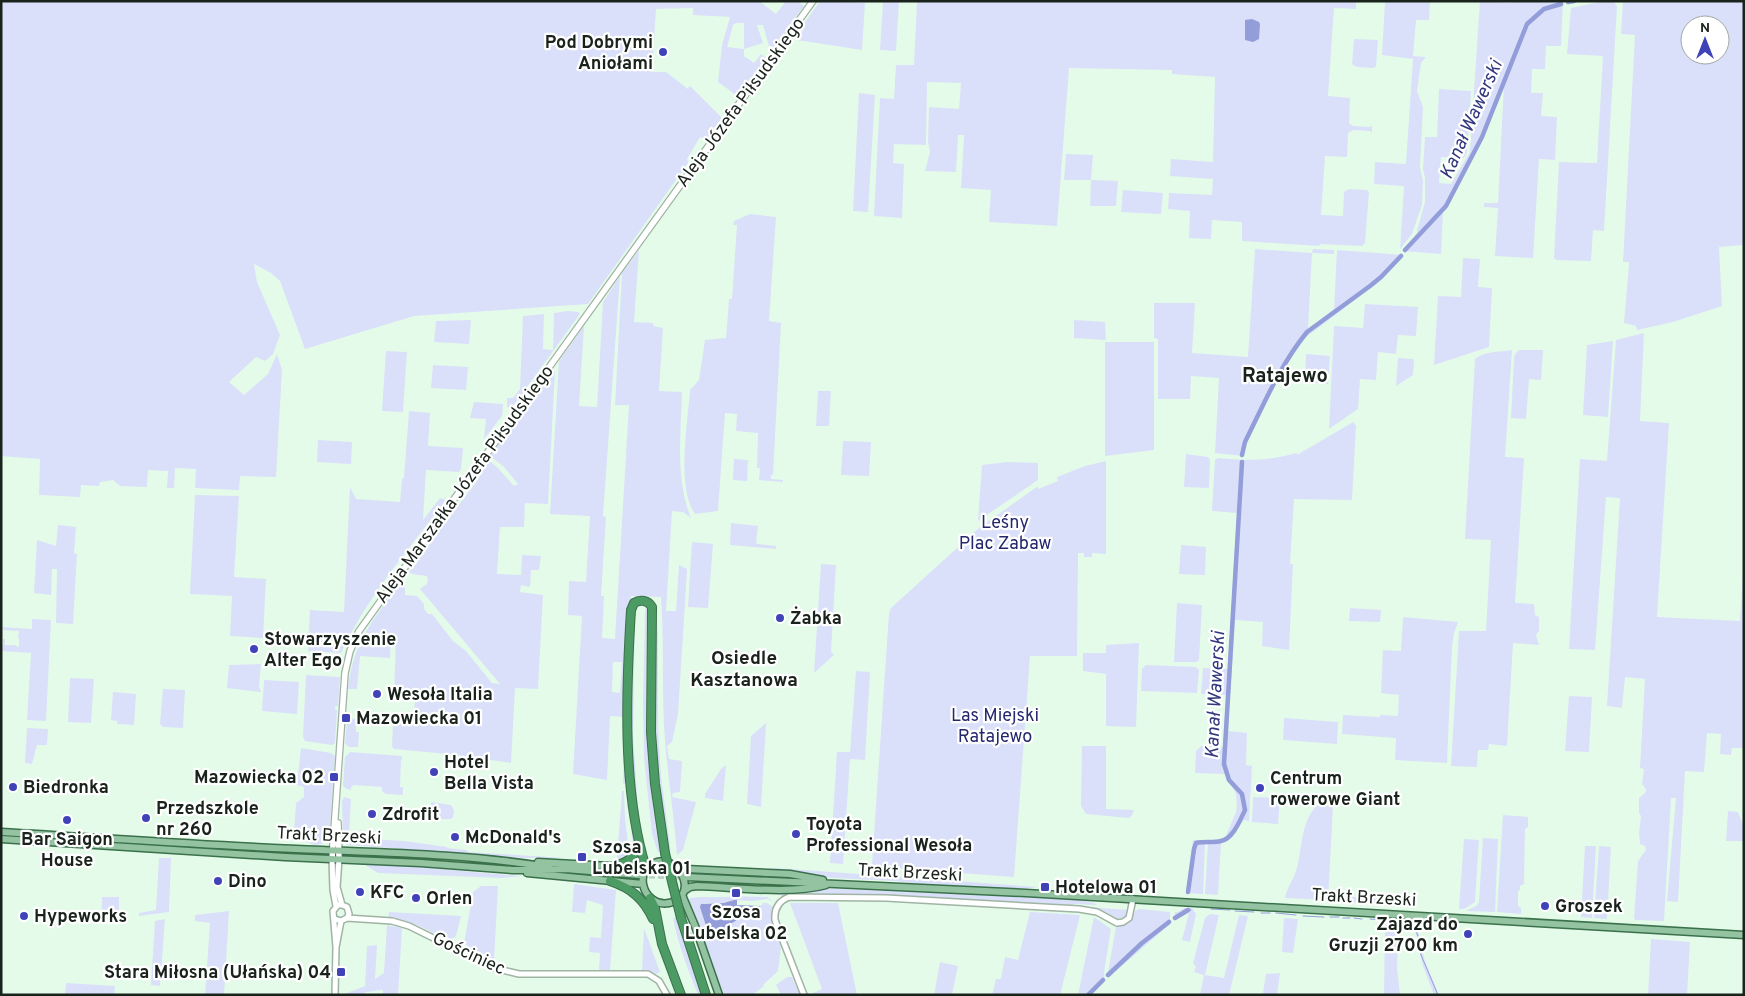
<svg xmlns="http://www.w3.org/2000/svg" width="1745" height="996" viewBox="0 0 1745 996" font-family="Overpass,sans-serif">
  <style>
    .green { fill: #dae0f9; fill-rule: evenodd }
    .water { fill: #929dd9 }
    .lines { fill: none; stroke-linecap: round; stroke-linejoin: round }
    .stream { stroke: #929dd9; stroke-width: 1 }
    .canal { stroke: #929dd9; stroke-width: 4.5 }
    .primary-tunnel { stroke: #bcd0c1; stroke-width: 6; stroke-dasharray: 6 3; stroke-linecap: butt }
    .tertiary-casing { stroke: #9fb4a3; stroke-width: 8 }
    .secondary-casing { stroke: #9fb4a3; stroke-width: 8 }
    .primary-casing { stroke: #3a714b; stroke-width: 9 }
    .motorway-casing { stroke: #3a714b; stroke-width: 10 }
    .tertiary { stroke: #fff; stroke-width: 5 }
    .secondary { stroke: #fff; stroke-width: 5.5 }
    .primary { stroke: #94c3a2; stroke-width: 6 }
    .motorway { stroke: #4c9b64; stroke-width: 8 }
    .motorway-bridge-casing { stroke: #3a714b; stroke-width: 10; stroke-linecap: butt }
    .motorway-bridge { stroke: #4c9b64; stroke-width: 8 }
    .poi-dot { fill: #4043b8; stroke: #fff; stroke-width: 2 }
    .labels { text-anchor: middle; stroke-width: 4.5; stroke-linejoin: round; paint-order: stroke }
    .poi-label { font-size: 18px; font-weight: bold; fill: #1a221c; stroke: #fff; text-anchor: start }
    .street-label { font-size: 18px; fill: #1a221c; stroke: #fff }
    .park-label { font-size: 18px; fill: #24276c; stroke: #fff }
    .water-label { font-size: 19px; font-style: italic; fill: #31387e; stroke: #fff }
    .neighbourhood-label { font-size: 19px; font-weight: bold; fill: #1a221c; stroke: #fff }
    .quarter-label { font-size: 20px; font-weight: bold; fill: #1a221c; stroke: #fff }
  </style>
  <rect width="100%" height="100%" fill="#e5fbea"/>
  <path class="green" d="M1,1H759L776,14L786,1H797L804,6L774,47L769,46L763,25H757L763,43L744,49V56L754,63L761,54L766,58L737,99L736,95L718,82L722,45L730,17L693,15V8L656,9L652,72H666L688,89L689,86L691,87L722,118L707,139L700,137L687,159L688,163L588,304L414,316L305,349L280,281L271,273L254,264L257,282L280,335L273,354L265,361L256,357L229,382L244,395L268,374L277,354L282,370L276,477L240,476L239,490L195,488L196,469L175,468L174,488H167L168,471L148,470L147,487L120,486L113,480L100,482L99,486L81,485L80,497L39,495L40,459L1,456ZM736,23H744V49L727,47L733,25Z
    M820,1L865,3L862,50L797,40L803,30V25Z
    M883,1L899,2L896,51L880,50Z
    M917,1H1356V9L1334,8L1328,96L1350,98L1349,123L1353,126L1370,127L1372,125V133L1370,131L1353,130L1348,133L1347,157L1325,156L1321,215L1343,216L1344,192L1349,189L1367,190L1369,192L1365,243L1362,246L1320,244L1319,246L1242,241V222L1212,220L1211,239L1189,238L1190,211L1168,209L1169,193L1212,195L1213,179L1170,176L1171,159L1213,162L1215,77L1172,74V70L1069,68L1057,226L989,222L991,190L961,188L964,135H958L956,172L925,171L930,152L928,141L929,107L959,109L961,83L927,82L926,145L894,144L893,163L904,164L902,218L874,216L880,98L894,99L896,65H914Z
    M1385,1H1430L1429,20H1416L1413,56L1426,57L1421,63L1417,91L1423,107L1420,167L1423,181L1422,205L1412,234L1400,249L1404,186L1374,184L1375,162L1406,164L1413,59L1382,55Z
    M1480,1L1511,3V1H1563L1561,46H1546L1545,69H1532L1531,93H1543L1541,116L1557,117L1555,160L1539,159L1533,258L1495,256L1498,208L1484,207V203H1498L1504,85L1482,138L1447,207L1443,211L1441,254L1402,251L1417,234V231L1425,202V178L1423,169L1425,137H1437L1439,89L1471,91L1467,152L1464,158L1441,157L1439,183L1451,184L1470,152Z
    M1604,1L1614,2L1617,6L1604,231L1593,230L1591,261L1556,260L1554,258L1559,162L1597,163L1603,56L1567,54L1571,8Z
    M1623,1H1744V245L1719,247L1722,306L1673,322L1637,330L1636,326L1624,323L1629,265V262H1623L1635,35L1621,34ZM1690,25H1720V55H1690Z
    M1354,39L1378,40L1376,66L1374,68L1357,67L1352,64Z
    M859,93L875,95L868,212L853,211Z
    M1066,154L1093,155L1091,180L1118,181L1116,206H1090L1091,180H1064Z
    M1123,190L1163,193L1161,214L1121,212Z
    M750,214L776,217L769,321L781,323L773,475H771V479L783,480V482L759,480L760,468H757L758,433L736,431L737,414L725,413L718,511L695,514C676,487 688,422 690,390L699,380L705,340L726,338L729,299H732L737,225H733L734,221Z
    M1255,249L1312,253L1313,249L1334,250V254L1312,253L1308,329L1334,309L1337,250L1404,255L1381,280L1305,338L1284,369L1245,445L1244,456L1215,453L1219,378L1191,376L1190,399H1158V339L1154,338V303H1195L1192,353L1248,357Z
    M639,251L634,322L653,323V326L663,328L659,391L682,392C681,434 675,478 691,518L683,512L672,511L666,611H676L679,565L687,569V571L678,714L672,742L667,746L669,759L682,761L680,792L673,793L672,797L696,802L683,850L677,855C674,811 666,768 664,724C662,682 664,640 661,597L631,596L630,603V807L635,843L633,849L628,791L626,784L623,783L625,717L610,716L607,780L573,774L582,616L568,615L569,581L586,582L590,516L550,514L559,361L584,326L579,406L597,407L603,302L620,276L603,516L606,517L601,596H604L602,638L615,639L629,405H615L622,273ZM613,662H622L620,693L612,692Z
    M1463,258L1480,259L1478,287L1492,288L1489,347L1434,365L1438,296L1461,297Z
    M1365,304L1418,307L1416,336L1398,335L1396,354L1378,352L1376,380L1360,379L1358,409L1329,429L1334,326L1363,328Z
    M568,311L578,312L580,314L511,409L507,407V398H513L520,389L523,316L544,314L543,349L553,350L554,313Z
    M471,320L469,344L434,342L436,321Z
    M1074,320L1105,322L1106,340L1074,338Z
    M1644,333L1640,421L1669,423L1657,617L1740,621L1744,559V748H1732L1731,755L1720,754L1721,734L1707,733L1704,772L1685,771L1678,902L1667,901L1676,798H1671L1664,921L1635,920L1634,917L1638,861L1646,850L1645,846L1640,844L1639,833L1641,816L1639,813V798L1646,792V789L1642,784L1644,769L1640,768L1645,679L1625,677L1622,708L1607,706L1620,498L1606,497L1595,650L1569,649L1580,459L1607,461L1616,340Z
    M1613,341L1608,417L1583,415L1587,345Z
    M1105,342H1154V450L1105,456Z
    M1512,350L1505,457L1524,458L1515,603L1534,604L1535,615L1539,617V631L1536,635L1539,645L1513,643L1507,746L1489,744L1488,750H1478L1477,767L1451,766L1459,631H1486L1491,540L1465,539L1475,359C1484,351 1500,352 1512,350Z
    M1519,350H1543L1541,380L1529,379L1526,419L1511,418L1514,358L1515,354Z
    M386,351L407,352L403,412L382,411Z
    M1306,354L1330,356L1328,384L1305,382Z
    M1398,358L1413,359L1414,361L1413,375L1396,386Z
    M433,365L468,367L466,390L431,388Z
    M552,371H555L548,504L525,503L524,527H500L497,574L521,575L522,555L541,556L539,570H531L530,587L521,585L520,592L543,595L538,689L515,688L511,763L448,754L394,749L392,746L393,723L413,724L415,698L394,697L396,637H391L390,658L360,656L357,689H348C354,637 375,619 403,579L405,582V595L417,596L424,604V609L428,614H432L453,641L466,651L492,683L500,684L420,589L427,584L428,579L427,576L412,574L409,572L479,478L487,459L498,468L514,486L518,484L504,467L490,456Z
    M818,391H831L829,426H816Z
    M474,402L503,404L502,416L484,439L486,419L470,418Z
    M409,411L430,413L428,446L463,448L461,469L459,472L426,470L423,520L440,498L446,500C409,549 367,597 341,653L308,651L310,610L344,612L350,487L356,499L400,502L402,479L404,478Z
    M1353,422L1356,426L1352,500L1294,499L1290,564H1293L1289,650L1262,646L1263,622L1235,620L1228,731L1247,733L1246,765L1252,766L1249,821L1244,820L1235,832L1221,843L1218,895L1205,894L1208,842L1205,843L1203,894L1186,893L1193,840H1221L1225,838L1236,812L1237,805L1236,794L1225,774L1195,773L1196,751L1201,746L1223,747L1226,695L1201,694L1203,668L1228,669L1237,513L1212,511L1215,460L1218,458C1247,461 1268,461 1297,453V455Z
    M318,440L352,442L351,464L317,462Z
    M843,441L871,442L869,476L841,475Z
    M1186,454L1208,457L1210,460L1209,488L1184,487Z
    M734,459L748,460L747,481L733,480Z
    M1106,461V554L1092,553V557H1084V553H1078L1077,656H1030L1014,877L893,868L872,865L889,613L891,608L979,528L1038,486V489L1058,481L1057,477L1085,466Z
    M1007,462L1038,463V480L978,521L982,465Z
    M195,495L239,496L234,577L266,579L263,638L230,636L232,596L190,594Z
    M731,523L758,526L756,543L758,544L776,546V549L730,545Z
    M58,525L76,527L74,553L77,554L73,624L56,623L57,569H52L51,595L34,593L37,540L56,546Z
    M692,542L713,544L708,608L688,607Z
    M1181,545L1206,547L1205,575L1179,574Z
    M821,564L836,565L831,652L834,655L814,673Z
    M1177,603L1202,605L1199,660L1196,662H1174Z
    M1350,608L1381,610L1380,622L1349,621Z
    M645,609H647C645,692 645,770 660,852H658L652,834L644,758L643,703Z
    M656,611L658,633V726L661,776L671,853C660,804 656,751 655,700C655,670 656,641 656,611Z
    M635,613L633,734L639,823L637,825L631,747L630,706Z
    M1403,617L1458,622L1454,633L1452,647L1447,763L1395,760L1396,738L1342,734L1343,715L1378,717L1379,719L1380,715L1398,716L1399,695L1381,693L1383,650L1401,651Z
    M32,619L51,620L46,721L27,720L31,653L1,651V642L3,646V639H5V645H16V646L19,647V638H18L19,631L4,630L1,627L32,629Z
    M1139,643L1136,727L1106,726V674L1083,671V653H1106V645Z
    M261,664L259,686L261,692L227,688L229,665Z
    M1146,665L1196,667L1199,670L1197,693L1141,691L1142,669Z
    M856,671L870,672L865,760L850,759L843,864L830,863L837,752H850Z
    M306,675L340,677L338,706H335V709L337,710L335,743L332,745L305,741L303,737Z
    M70,678L94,679L91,723L68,722Z
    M264,680L299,682L297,714L262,711Z
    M163,689L185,690L183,728L163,727L160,724Z
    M113,692L136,694L134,725L117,724V721L111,720Z
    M1569,696L1592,697L1589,752L1565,751Z
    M1284,718L1338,722L1337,744L1283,740Z
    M347,719H356V732H359L358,747H349L345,744Z
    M767,722L766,725L761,807L747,804L751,736Z
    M27,728L48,729L47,745H37L32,764L25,763Z
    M1082,746H1106V809L1134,810L1132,815L1129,818L1086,814L1081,806Z
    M301,748L331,753L335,756L329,839C326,841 321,845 317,845C309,845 298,838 294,832L296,803L304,797V787L297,785Z
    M350,752L402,756V759L401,760L400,787H403V795L386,794L382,791V787L354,785L351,787V790L347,789L343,786L345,757Z
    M726,765L723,801L705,798V794L721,769Z
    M622,791H624L625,818L629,852L625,856L617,859Z
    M344,797L351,799L349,834L343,838L342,801Z
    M1253,797L1280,798L1278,824L1252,822Z
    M431,802L451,805L454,810L453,817L451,819H441L436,807L431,809Z
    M1318,805L1333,806L1328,900L1285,898C1287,887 1294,879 1297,868C1302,849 1301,819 1318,805Z
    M1728,811L1738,812L1744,827V841H1726Z
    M1503,815L1528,817V827L1525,829L1524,884L1520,886V890L1518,891V906L1521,908V914L1497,912Z
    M350,836H352V838L404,841L447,847V848L466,850L469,852L566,858H521L348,845L341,842V841Z
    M1483,838L1498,839L1495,912L1466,911L1476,906L1479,902Z
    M1464,839L1479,840L1475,902L1464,909H1459Z
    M1585,846H1596L1592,918L1581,917Z
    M1599,846L1611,847L1607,919L1594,918Z
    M159,858H171L169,912L139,916V913L156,910Z
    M362,863C416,866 469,872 522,876L502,878L378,873Z
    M776,868L1038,887L1024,889L926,885L895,881L814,877L765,869Z
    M574,884L616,890L610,970H599L600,953L589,952L590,937L601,938L603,905L587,900L585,913L572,912Z
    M481,886H498L494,960L464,944L473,892Z
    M820,888L934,893L996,894L1077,900L1094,903L1097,905L1074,904L1073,906L891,896L795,893L782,897L780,893Z
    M733,896L767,897L774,902L768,899L752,901L734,900L724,903H703L747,914L761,906L763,903H767L773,907L772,921L781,947L778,971L764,984L763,987L752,995H724L689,901L690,898L700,897H727Z
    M1335,896L1386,899V904L1335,901Z
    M102,897H119V918L101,920Z
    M790,903H838L857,995H809L822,989Z
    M1086,907L1128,910L1125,917L1117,919L1103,912Z
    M1184,908H1192L1196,914L1190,942L1182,940L1189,913L1174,920L1175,912H1178Z
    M1139,909L1170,912V924L1108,978V972L1116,927L1129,923L1135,911Z
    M229,911L224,995H205L210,923L195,921V915Z
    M389,912L461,916L456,936L452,939L444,938L417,925L388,917Z
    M1030,912L1080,915L1060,995H992L996,979H1001L1005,957L1018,960Z
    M1210,914L1219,915L1205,975L1224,978L1239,915L1248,916L1229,995H1200L1204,975L1194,972L1196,967L1193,963L1205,918Z
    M1094,917L1111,929L1104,973L1105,981L1092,995H1078Z
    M673,918H676L702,995H698C688,969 678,945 673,918Z
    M1284,918L1298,919L1293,953L1282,952Z
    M165,919L160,986L151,985L155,921Z
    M1385,924L1399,926L1397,968L1400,995H1384Z
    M387,925L402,928L398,995H383V990C376,990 371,992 365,992L364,995H347V993L365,986L367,946L377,945L375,979L384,973Z
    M1412,926L1417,927L1425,961L1439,995H1434L1422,963L1417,937Z
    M644,928L660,972L656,974L648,970H642Z
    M1651,939L1690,942L1687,995H1648Z
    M940,962L958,966L952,995H934Z
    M1280,973L1277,995H1266L1263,993L1266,974Z
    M787,977H792L800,995H781L776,985Z
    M66,983L115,986L114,995H65Z"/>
  <path class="water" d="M1252,19L1259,22L1260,24L1259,39L1253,42L1245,40V20Z
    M734,900H737V905L761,906L713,934L708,932L700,907L701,904L724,903Z"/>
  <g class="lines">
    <path class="stream" d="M1211,909L1230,910
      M1188,910H1191
      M1235,911L1254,912
      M1261,913H1270
      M1276,913L1296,915
      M1303,916L1324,917
      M1330,917H1339
      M1343,918H1350
      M1354,918L1362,919
      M1370,919L1397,921
      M1404,921L1411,922
      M1414,927L1419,938L1421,955L1438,995"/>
    <path class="canal" d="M1568,2L1574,1
      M1405,250L1446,206L1482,137L1527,24L1544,9L1561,4
      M1242,455L1245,442C1264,404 1280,365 1307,332L1370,286L1381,277L1401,256
      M1188,892L1194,849L1196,843C1205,841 1213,843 1221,841C1233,839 1240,820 1245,810L1242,794L1229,780L1224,764L1242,462
      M1175,918L1188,910
      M1108,975L1142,943L1169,922
      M1088,995L1103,980"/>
    <path class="primary-tunnel" d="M640,875L687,877"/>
    <g class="tertiary-casing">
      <path id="tertiary" d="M332,859L333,890L336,906
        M339,859L337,887L342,905
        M347,918L392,921L409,926L494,968L519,974H648L659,981L667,995
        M335,919L341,921L347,918L349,914L347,907L342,905H338L333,911L336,947
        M335,995L336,947L341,921
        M804,995L775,920C774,909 779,901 789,897L886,898L1079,909L1097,912L1117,923L1123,922L1129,918L1133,899"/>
    </g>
    <g class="secondary-casing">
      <path id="secondary" d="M338,823L339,859
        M332,859L345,673L350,651L359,631L813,1"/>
    </g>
    <g class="primary-casing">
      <path id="primary" d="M1,832C108,838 215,846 322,850C398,853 474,855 549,867
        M1,839L285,857L421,863L513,870L565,869L639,875
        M663,861C686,865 695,898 669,903C641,908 630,863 663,861Z
        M538,862L646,868
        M678,868L686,869L790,874L823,880
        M527,873L643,884
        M687,877L1026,893L1744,935
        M684,891L690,887L697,886C733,887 791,895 826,885
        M682,895L695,926L719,995"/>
    </g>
    <g class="motorway-casing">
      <path id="motorway" d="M613,866C627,863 634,859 638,844
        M646,868C622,791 626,691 631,610L634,603C640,599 648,600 652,607L651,732L655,784L665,853
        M610,881C631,888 644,899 653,919
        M650,898L655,908L662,944L681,995
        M681,918L706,995"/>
    </g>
    <use href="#tertiary" class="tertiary"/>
    <use href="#secondary" class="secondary"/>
    <use href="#primary" class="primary"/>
    <use href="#motorway" class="motorway"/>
    <g class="motorway-bridge-casing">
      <path id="motorway-bridge" d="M665,853L681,918"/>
    </g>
    <use href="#motorway-bridge" class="motorway-bridge"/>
  </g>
  <g class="poi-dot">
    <circle cx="663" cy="52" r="5"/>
    <circle cx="780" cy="618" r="5"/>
    <circle cx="254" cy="649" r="5"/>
    <circle cx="377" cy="694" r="5"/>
    <rect x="341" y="713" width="10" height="10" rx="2.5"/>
    <circle cx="434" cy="772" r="5"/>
    <rect x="329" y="772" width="10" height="10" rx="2.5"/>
    <circle cx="13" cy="787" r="5"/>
    <circle cx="1260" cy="788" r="5"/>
    <circle cx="372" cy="814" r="5"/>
    <circle cx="146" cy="818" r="5"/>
    <circle cx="67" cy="820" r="5"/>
    <circle cx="796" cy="834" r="5"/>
    <circle cx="455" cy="837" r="5"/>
    <rect x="577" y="852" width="10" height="10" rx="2.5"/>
    <circle cx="218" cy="881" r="5"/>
    <rect x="1040" y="882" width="10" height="10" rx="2.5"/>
    <circle cx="360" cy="892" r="5"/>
    <rect x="731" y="888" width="10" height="10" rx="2.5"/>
    <circle cx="416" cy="898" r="5"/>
    <circle cx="1545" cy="906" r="5"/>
    <circle cx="24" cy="916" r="5"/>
    <circle cx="1468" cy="934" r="5"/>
    <rect x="336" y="967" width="10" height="10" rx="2.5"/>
  </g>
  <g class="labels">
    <g class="poi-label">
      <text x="653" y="48" text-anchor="end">Pod Dobrymi<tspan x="653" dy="21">Aniołami</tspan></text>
      <text x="790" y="624">Żabka</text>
      <text x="264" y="645">Stowarzyszenie<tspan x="264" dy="21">Alter Ego</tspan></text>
      <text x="387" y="700">Wesoła Italia</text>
      <text x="356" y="724">Mazowiecka 01</text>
      <text x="444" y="768">Hotel<tspan x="444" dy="21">Bella Vista</tspan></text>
      <text x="324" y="783" text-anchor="end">Mazowiecka 02</text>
      <text x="1270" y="784">Centrum<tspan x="1270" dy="21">rowerowe Giant</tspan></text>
      <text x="23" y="793">Biedronka</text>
      <text x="156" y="814">Przedszkole<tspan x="156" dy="21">nr 260</tspan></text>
      <text x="382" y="820">Zdrofit</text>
      <text x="806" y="830">Toyota<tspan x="806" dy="21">Professional Wesoła</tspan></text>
      <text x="465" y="843">McDonald's</text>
      <text x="67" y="845" text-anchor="middle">Bar Saigon<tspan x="67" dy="21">House</tspan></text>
      <text x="592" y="853">Szosa<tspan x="592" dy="21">Lubelska 01</tspan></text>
      <text x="228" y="887">Dino</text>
      <text x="1055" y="893">Hotelowa 01</text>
      <text x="370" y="898">KFC</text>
      <text x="426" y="904">Orlen</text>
      <text x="1555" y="912">Groszek</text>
      <text x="736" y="918" text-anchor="middle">Szosa<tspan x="736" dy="21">Lubelska 02</tspan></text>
      <text x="34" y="922">Hypeworks</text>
      <text x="1458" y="930" text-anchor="end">Zajazd do<tspan x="1458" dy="21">Gruzji 2700 km</tspan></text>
      <text x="331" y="978" text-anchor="end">Stara Miłosna (Ułańska) 04</text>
    </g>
    <g class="street-label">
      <text transform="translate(740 102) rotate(-54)" y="6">Aleja Józefa Piłsudskiego</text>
      <text transform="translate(464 484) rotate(-54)" y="6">Aleja Marszałka Józefa Piłsudskiego</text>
      <text transform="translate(329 835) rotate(3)" y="6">Trakt Brzeski</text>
      <text transform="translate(910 872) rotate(3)" y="6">Trakt Brzeski</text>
      <text transform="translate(1364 897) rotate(3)" y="6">Trakt Brzeski</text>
      <text transform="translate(469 953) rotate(25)" y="6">Gościniec</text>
    </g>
    <g class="park-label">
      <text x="1005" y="528">Leśny<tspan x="1005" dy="21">Plac Zabaw</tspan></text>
      <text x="995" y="721">Las Miejski<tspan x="995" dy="21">Ratajewo</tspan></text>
    </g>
    <g class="water-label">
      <text transform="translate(1470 119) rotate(-66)" y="7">Kanał Wawerski</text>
      <text transform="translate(1214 695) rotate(-87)" y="7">Kanał Wawerski</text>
    </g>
    <g class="neighbourhood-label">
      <text x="744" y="664">Osiedle<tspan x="744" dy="22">Kasztanowa</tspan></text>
    </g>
    <g class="quarter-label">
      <text x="1285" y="382">Ratajewo</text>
    </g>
  </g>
  <rect width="1745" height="996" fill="none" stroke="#1a221c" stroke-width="5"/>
  <g transform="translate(1705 40)"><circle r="24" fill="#ffffff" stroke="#a3a7a4"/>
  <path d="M0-4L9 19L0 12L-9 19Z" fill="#4043b8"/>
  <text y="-8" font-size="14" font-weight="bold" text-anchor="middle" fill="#1a221c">N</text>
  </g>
</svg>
